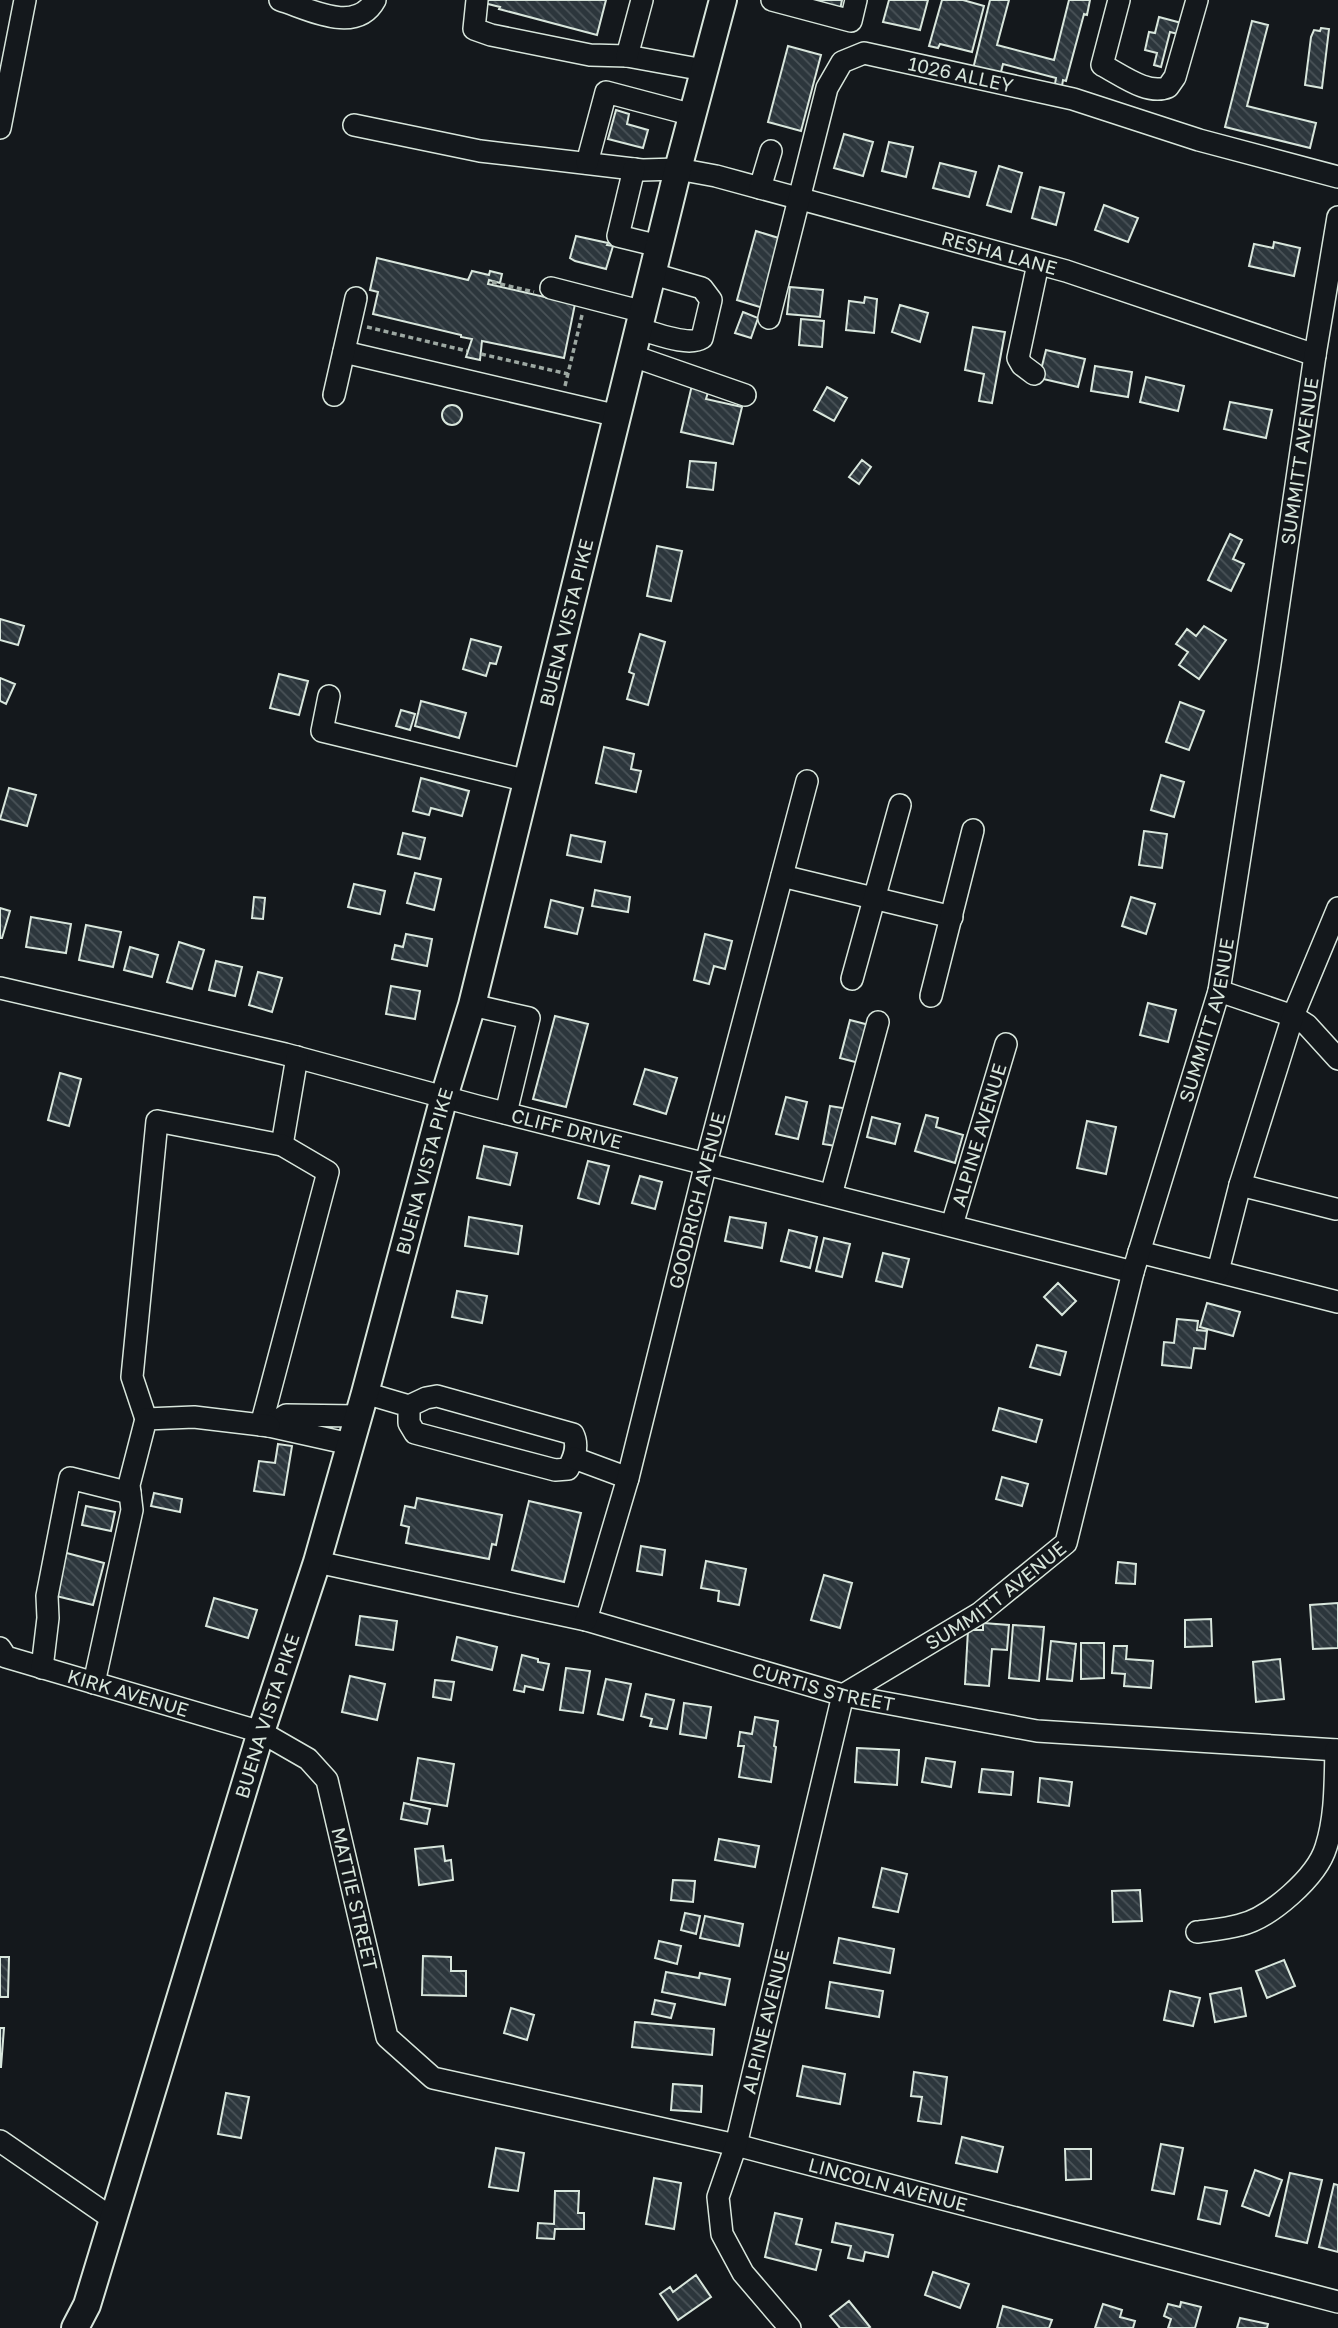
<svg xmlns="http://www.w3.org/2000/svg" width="1338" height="2328" viewBox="0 0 1338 2328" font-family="'Golos Text',sans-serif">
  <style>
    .building { fill: url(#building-back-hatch); stroke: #d8e6dc; stroke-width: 2 }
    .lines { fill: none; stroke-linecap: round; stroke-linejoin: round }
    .minor-casing { stroke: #d8e6dc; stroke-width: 24 }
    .major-casing { stroke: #d8e6dc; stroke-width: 30 }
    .path { stroke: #9da8a2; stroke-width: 3.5; stroke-dasharray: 5 3.5; stroke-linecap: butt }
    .minor { stroke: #14181c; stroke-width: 21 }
    .major { stroke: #14181c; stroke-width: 26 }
    .labels { text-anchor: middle; stroke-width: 5; stroke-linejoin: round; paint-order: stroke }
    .street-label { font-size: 19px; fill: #d8e6dc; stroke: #14181c }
  </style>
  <defs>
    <pattern id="building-back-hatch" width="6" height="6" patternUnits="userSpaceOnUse" patternTransform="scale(1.75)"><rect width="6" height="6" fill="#2c363c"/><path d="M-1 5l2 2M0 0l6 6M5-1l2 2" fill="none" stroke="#4a5358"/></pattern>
  </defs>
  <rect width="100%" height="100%" fill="#14181c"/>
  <path class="building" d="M485,0H606L597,35L499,9L500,7L484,3Z
    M804,0H842L840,10Z
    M889,0H928L920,30L883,22Z
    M942,0H963L984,6L972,52L940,44L938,48L929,46Z
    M990,0H1009L997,45L1054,60L1069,0H1090L1087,15L1084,14L1066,81L1063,80L1062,86L1055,84L1056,78L1003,64L1000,76L973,69Z
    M1159,17L1189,25L1186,36L1170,32L1161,67L1154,65L1157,53L1145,50L1149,32L1155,33Z
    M1252,21L1268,25L1247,106L1316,123L1310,148L1225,127Z
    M1321,28L1329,29L1322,88L1305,85L1311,37L1314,30L1320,31Z
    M788,46L821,55L801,131L768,122Z
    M616,110L629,114L627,124L648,130L643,148L608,139Z
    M844,134L873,142L863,176L834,168Z
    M889,142L913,147L906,177L882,171Z
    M940,163L976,172L969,197L933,188Z
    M999,166L1022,173L1011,212L987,205Z
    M1040,187L1064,193L1056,225L1032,218Z
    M1104,205L1138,218L1128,242L1095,230Z
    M756,231L782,239L763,308L737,300Z
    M576,236L608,243L607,245L613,246L606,269L575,261L570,258Z
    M1274,242L1300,248L1294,276L1249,266L1254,244L1273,248Z
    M377,258L468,280L472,271L489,275L490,271L502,274L500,283L489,280L488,284L575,304L564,358L482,341L480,360L466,357L472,339L461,337V335L373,314L378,292L370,290Z
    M790,287L823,290L820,317L787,314Z
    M865,297L877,299L874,333L846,330L849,301L864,303Z
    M900,305L928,313L920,342L892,332Z
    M743,312L758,318L751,338L735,333Z
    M801,319L824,321L822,347L799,345Z
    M973,327L1005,332L992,403L979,401L984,374L965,370Z
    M1046,350L1085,359L1078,387L1039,378Z
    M1095,366L1132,372L1128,397L1091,391Z
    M1146,377L1184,386L1178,411L1140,402Z
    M692,385L709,389L706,399L742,407L733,444L681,432Z
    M827,387L847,398L834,421L814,410Z
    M1230,402L1272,410L1266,438L1224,429Z
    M442 415a10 10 0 1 1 20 0a10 10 0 1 1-20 0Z
    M862,460L871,467L859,484L849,477Z
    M690,461L716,463L713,490L687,487Z
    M1230,534L1242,540L1233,559L1244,564L1231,591L1208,580Z
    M657,546L682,551L671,601L647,596Z
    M0,619L24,626L18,645L0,640Z
    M1204,626L1226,640L1199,679L1179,665L1188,652L1176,644L1187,629L1196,636Z
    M640,634L665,642L648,705L627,699L634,674L629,672Z
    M471,639L501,647L496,664L490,663L486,676L463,669Z
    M279,674L308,681L299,715L270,708Z
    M0,678L15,684L6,704L0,701Z
    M421,701L466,713L459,738L415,726Z
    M1180,702L1204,711L1189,750L1166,742Z
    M401,710L415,714L410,730L396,726Z
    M604,747L634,754L631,769L641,771L636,792L596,783Z
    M1161,775L1184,782L1174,817L1151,810Z
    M421,778L469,791L462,816L431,808L429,815L413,811Z
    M9,788L36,795L27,826L0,819Z
    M1144,831L1167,834L1162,868L1139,865Z
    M403,833L425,838L420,859L398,854Z
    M571,835L605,842L601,862L567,855Z
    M415,873L441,879L434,910L407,903Z
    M354,884L385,891L380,914L348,907Z
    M595,890L630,897L628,912L592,906Z
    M254,897L265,898L263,919L252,918Z
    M1131,897L1155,904L1146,934L1122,926Z
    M551,900L583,908L577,934L545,927Z
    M0,908L10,911L2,938H0Z
    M31,917L71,924L66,953L26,947Z
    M86,925L121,932L113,967L79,960Z
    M406,934L432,939L427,966L392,959L395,945L403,947Z
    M705,934L732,941L725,969L714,966L709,984L694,980Z
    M179,942L204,950L192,989L167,982Z
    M130,947L158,955L152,977L124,970Z
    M216,961L242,967L235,996L209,990Z
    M258,972L282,978L272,1012L249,1005Z
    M391,986L420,991L415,1019L386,1014Z
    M1148,1003L1176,1010L1168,1042L1140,1035Z
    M555,1016L588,1024L566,1107L533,1099Z
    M850,1020L873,1026L863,1064L840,1058Z
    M645,1069L677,1078L666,1114L634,1104Z
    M60,1073L81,1079L69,1126L48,1120Z
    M786,1097L807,1102L798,1139L776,1134Z
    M830,1106L849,1109L842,1147L823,1144Z
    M926,1115L938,1118L936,1127L963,1135L955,1163L915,1151Z
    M872,1117L900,1124L895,1144L867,1137Z
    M1087,1121L1116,1127L1106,1174L1077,1168Z
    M484,1146L517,1153L510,1185L477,1178Z
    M588,1161L609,1166L599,1204L578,1198Z
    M640,1176L662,1182L655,1209L632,1203Z
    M469,1217L522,1226L518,1254L465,1246Z
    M730,1217L766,1223L762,1248L725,1241Z
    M789,1230L817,1237L810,1268L781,1261Z
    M824,1238L850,1244L842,1277L816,1271Z
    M883,1253L909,1259L902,1287L876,1281Z
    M1058,1283L1076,1301L1062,1315L1044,1297Z
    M457,1291L487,1296L482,1323L452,1317Z
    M1207,1303L1240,1312L1233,1336L1200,1327Z
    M1177,1319L1198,1321L1197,1330L1207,1331L1205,1349L1194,1348L1191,1368L1162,1365L1164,1342L1174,1343Z
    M1037,1345L1066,1352L1060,1375L1030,1367Z
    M999,1408L1042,1420L1036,1442L993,1430Z
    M278,1444L292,1446L284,1495L254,1491L259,1461L275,1463Z
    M1002,1477L1028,1484L1022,1506L996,1499Z
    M154,1493L182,1499L180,1512L151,1506Z
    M417,1498L502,1515L496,1545L492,1544L489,1559L406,1543L409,1527L401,1525L405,1506L415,1508Z
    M529,1501L581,1513L564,1582L512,1570Z
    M86,1506L115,1512L111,1531L82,1525Z
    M641,1546L665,1550L662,1575L637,1571Z
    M63,1552L104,1563L93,1605L52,1595Z
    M706,1561L746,1569L739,1605L718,1601L719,1591L701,1588Z
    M1118,1562L1136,1564L1135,1584L1116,1583Z
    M824,1575L852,1583L840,1628L811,1620Z
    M214,1598L257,1610L248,1638L206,1626Z
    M1338,1603V1648L1313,1649L1310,1605Z
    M360,1616L397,1621L393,1650L356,1645Z
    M1211,1619L1212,1646L1185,1647V1620Z
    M983,1623L1009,1625L1007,1650L992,1649L989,1686L965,1684L968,1630H983Z
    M1013,1625L1044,1627L1039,1681L1009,1678Z
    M457,1637L497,1647L492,1670L452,1660Z
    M1051,1641L1076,1644L1072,1681L1047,1679Z
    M1081,1643H1104V1678L1081,1679Z
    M1114,1646H1127L1126,1659L1153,1661L1151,1688L1124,1686L1125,1674L1112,1673Z
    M522,1655L538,1659V1662L549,1664L543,1690L525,1686L524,1692L514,1690Z
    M1280,1659L1284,1699L1256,1702L1253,1662Z
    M566,1668L590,1671L583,1713L560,1710Z
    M350,1676L385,1684L377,1720L342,1712Z
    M606,1679L631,1684L623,1720L598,1714Z
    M435,1680L454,1682L451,1700L433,1697Z
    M646,1694L674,1700L667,1729L650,1726L652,1719L641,1716Z
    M684,1703L711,1707L706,1738L680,1734Z
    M755,1717L778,1721L774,1746L776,1747L771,1782L739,1777L744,1746H738L740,1732L752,1734Z
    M857,1748L899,1750L897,1785L855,1782Z
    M418,1758L454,1764L447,1806L411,1800Z
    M926,1758L955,1762L951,1787L922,1782Z
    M982,1769L1013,1772L1011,1795L979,1792Z
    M1040,1778L1072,1782L1069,1806L1038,1802Z
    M404,1803L430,1809L427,1824L401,1819Z
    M719,1839L759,1846L755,1867L715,1860Z
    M443,1846L445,1861L451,1860L453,1880L419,1885L415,1849Z
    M882,1868L907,1874L898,1912L873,1907Z
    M673,1880L695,1881L693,1902L671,1900Z
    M1140,1890L1142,1921L1113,1922L1112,1891Z
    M685,1913L700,1916L696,1934L681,1930Z
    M705,1916L743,1924L739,1946L700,1938Z
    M839,1938L894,1949L890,1973L834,1963Z
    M659,1941L681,1946L677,1964L655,1958Z
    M423,1956L451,1957V1971H466V1996L422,1995Z
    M0,1957H9L8,1997H0Z
    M1284,1960L1295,1986L1267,1998L1256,1971Z
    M666,1972L699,1978L700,1973L730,1979L725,2005L662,1992Z
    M830,1982L883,1991L879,2017L826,2008Z
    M1241,1988L1246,2016L1215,2022L1210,1994Z
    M1170,1991L1200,1998L1193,2026L1164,2020Z
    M655,2000L675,2004L671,2018L652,2014Z
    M511,2008L534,2015L527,2040L504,2033Z
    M635,2022L714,2029L712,2055L632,2047Z
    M0,2028H4L1,2067H0Z
    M803,2066L845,2074L840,2104L797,2096Z
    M914,2072L947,2077L941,2124L918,2121L922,2097L911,2096Z
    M673,2084L702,2086L701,2112L671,2110Z
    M226,2093L249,2097L241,2138L218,2134Z
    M962,2137L1003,2147L997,2172L956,2163Z
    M1161,2144L1183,2148L1174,2194L1152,2190Z
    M496,2148L524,2153L518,2191L489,2187Z
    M1065,2149H1091V2179L1066,2180Z
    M1255,2170L1282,2180L1269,2216L1242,2206Z
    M1290,2173L1322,2180L1307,2243L1276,2236Z
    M654,2178L681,2183L674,2229L646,2224Z
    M1334,2184L1338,2185V2252L1319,2247Z
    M1205,2187L1227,2191L1220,2224L1198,2219Z
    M555,2191H579L578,2213H584V2229H555L554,2239L537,2238L538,2223L554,2224Z
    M775,2213L802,2219L796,2244L821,2250L816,2270L765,2257Z
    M836,2223L893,2235L888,2257L865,2252L863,2261L848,2258L851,2246L832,2242Z
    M933,2272L969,2284L960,2308L925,2295Z
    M696,2275L711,2297L678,2320L660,2294L670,2287L673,2292Z
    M849,2301L870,2327L868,2328H840L830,2316Z
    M1181,2302L1201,2307L1195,2328H1168L1171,2319L1164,2316L1168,2304L1180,2307Z
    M1103,2304L1122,2310L1120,2317L1135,2321L1133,2328H1095Z
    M1003,2306L1052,2320L1049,2328H997Z
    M1240,2318L1268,2324L1267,2328H1237Z"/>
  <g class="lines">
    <g class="minor-casing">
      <g id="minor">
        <path d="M280,0C309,9 356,35 375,0"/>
        <path d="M477,0L474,29L491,35L590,55L627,56L704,70"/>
        <path d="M772,0L851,21L856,0"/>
        <path d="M1119,0L1102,65C1120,74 1148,96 1168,87L1175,77L1197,0"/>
        <path d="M627,56L642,0"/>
        <path id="s1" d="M354,125L480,151L642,170L678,169L716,176L1066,271L1315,355"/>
        <path d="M0,128L25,0"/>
        <path d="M587,163L606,92L693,115"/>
        <path d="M634,169L618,236L659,246"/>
        <path d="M760,188L771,151"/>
        <path d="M551,288L644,312"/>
        <path id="s2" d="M769,318L827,88L842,62L864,53L1073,99L1199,140L1338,177"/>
        <path d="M639,329C655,333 688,347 702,338L711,300L702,288L653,274"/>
        <path d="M344,352L618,416"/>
        <path d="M633,356L745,395"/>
        <path d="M1034,374L1022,365L1018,358L1038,264"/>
        <path d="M334,395L356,298"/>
        <path d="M329,696L322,731L528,781"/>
        <path d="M782,876L952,917"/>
        <path d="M852,979L900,805"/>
        <path id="s3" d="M0,988L285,1054L477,1106L1133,1272"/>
        <path d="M1219,991L1293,1016L1307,1025L1338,1059"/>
        <path d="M931,996L973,830"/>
        <path d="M472,1005L529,1018L506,1113"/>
        <path d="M282,1145L297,1057"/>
        <path d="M1240,1185L1336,1209"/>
        <path d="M831,1195L878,1022"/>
        <path id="s4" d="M952,1225L1006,1044"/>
        <path d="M1139,1252L1338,1302"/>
        <path d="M1218,1271L1240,1185L1293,1016L1338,908"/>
        <path d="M365,1393L409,1406L426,1398L437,1396L573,1434C579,1446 574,1458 568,1469L555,1470L415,1433L409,1423V1406"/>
        <path d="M146,1419L132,1377L157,1121L282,1145L328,1172L261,1425"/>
        <path d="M350,1444L269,1426L286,1415L358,1416"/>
        <path d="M574,1458L628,1478"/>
        <path id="s5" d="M317,1562L586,1620L843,1695L1037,1731L1338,1750"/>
        <path id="s6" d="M586,1620L628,1478L706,1163L807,781"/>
        <path id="s7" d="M0,1648L6,1657L261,1732L308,1759L327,1780L387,2037L433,2078L736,2145L1338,2302"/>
        <path d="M42,1668L48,1618L47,1596L70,1478L130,1493"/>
        <path d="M94,1683L132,1510L129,1485L146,1419L194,1417L269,1426"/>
        <path d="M1197,1932C1211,1930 1226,1929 1240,1925C1270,1918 1317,1877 1326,1847C1336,1816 1335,1782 1336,1750"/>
        <path d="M0,2141L113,2219"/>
        <path id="s8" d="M790,2328L743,2273L722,2234L718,2197L736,2145L843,1695L980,1613L1066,1543L1133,1272L1219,991L1270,664L1315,355L1338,217"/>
      </g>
    </g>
    <g class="major-casing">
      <g id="major">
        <path id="s9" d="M75,2328L87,2305L261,1732L317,1562L365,1393L444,1097L472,1005L678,169L723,0"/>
      </g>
    </g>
    <path class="path" d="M492,282L534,292
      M367,327L467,351
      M481,354L568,374
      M565,386L582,315"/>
    <use href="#minor" class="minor"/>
    <use href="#major" class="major"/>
  </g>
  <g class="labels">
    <g class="street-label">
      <text dy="7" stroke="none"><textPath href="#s2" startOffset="390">1026 ALLEY</textPath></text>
      <text dy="7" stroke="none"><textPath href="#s1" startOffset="660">RESHA LANE</textPath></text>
      <text dy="7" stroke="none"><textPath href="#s8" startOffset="2051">SUMMITT AVENUE</textPath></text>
      <text dy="7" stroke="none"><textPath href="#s9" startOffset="1776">BUENA VISTA PIKE</textPath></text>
      <text dy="7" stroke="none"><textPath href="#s8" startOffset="1484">SUMMITT AVENUE</textPath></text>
      <text dy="7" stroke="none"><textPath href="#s3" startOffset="584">CLIFF DRIVE</textPath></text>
      <text dy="7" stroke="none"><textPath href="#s4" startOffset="94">ALPINE AVENUE</textPath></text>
      <text dy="7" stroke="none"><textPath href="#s9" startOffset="1209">BUENA VISTA PIKE</textPath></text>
      <text dy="7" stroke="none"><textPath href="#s6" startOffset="434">GOODRICH AVENUE</textPath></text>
      <text dy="7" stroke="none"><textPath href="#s8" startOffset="854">SUMMITT AVENUE</textPath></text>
      <text dy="7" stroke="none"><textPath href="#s5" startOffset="522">CURTIS STREET</textPath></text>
      <text dy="7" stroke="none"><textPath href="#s7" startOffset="138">KIRK AVENUE</textPath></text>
      <text dy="7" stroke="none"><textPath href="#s9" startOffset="642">BUENA VISTA PIKE</textPath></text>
      <text dy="7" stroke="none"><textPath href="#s7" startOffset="481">MATTIE STREET</textPath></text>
      <text dy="7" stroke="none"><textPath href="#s8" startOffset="336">ALPINE AVENUE</textPath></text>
      <text dy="7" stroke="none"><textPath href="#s7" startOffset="1152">LINCOLN AVENUE</textPath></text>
    </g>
  </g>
</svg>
